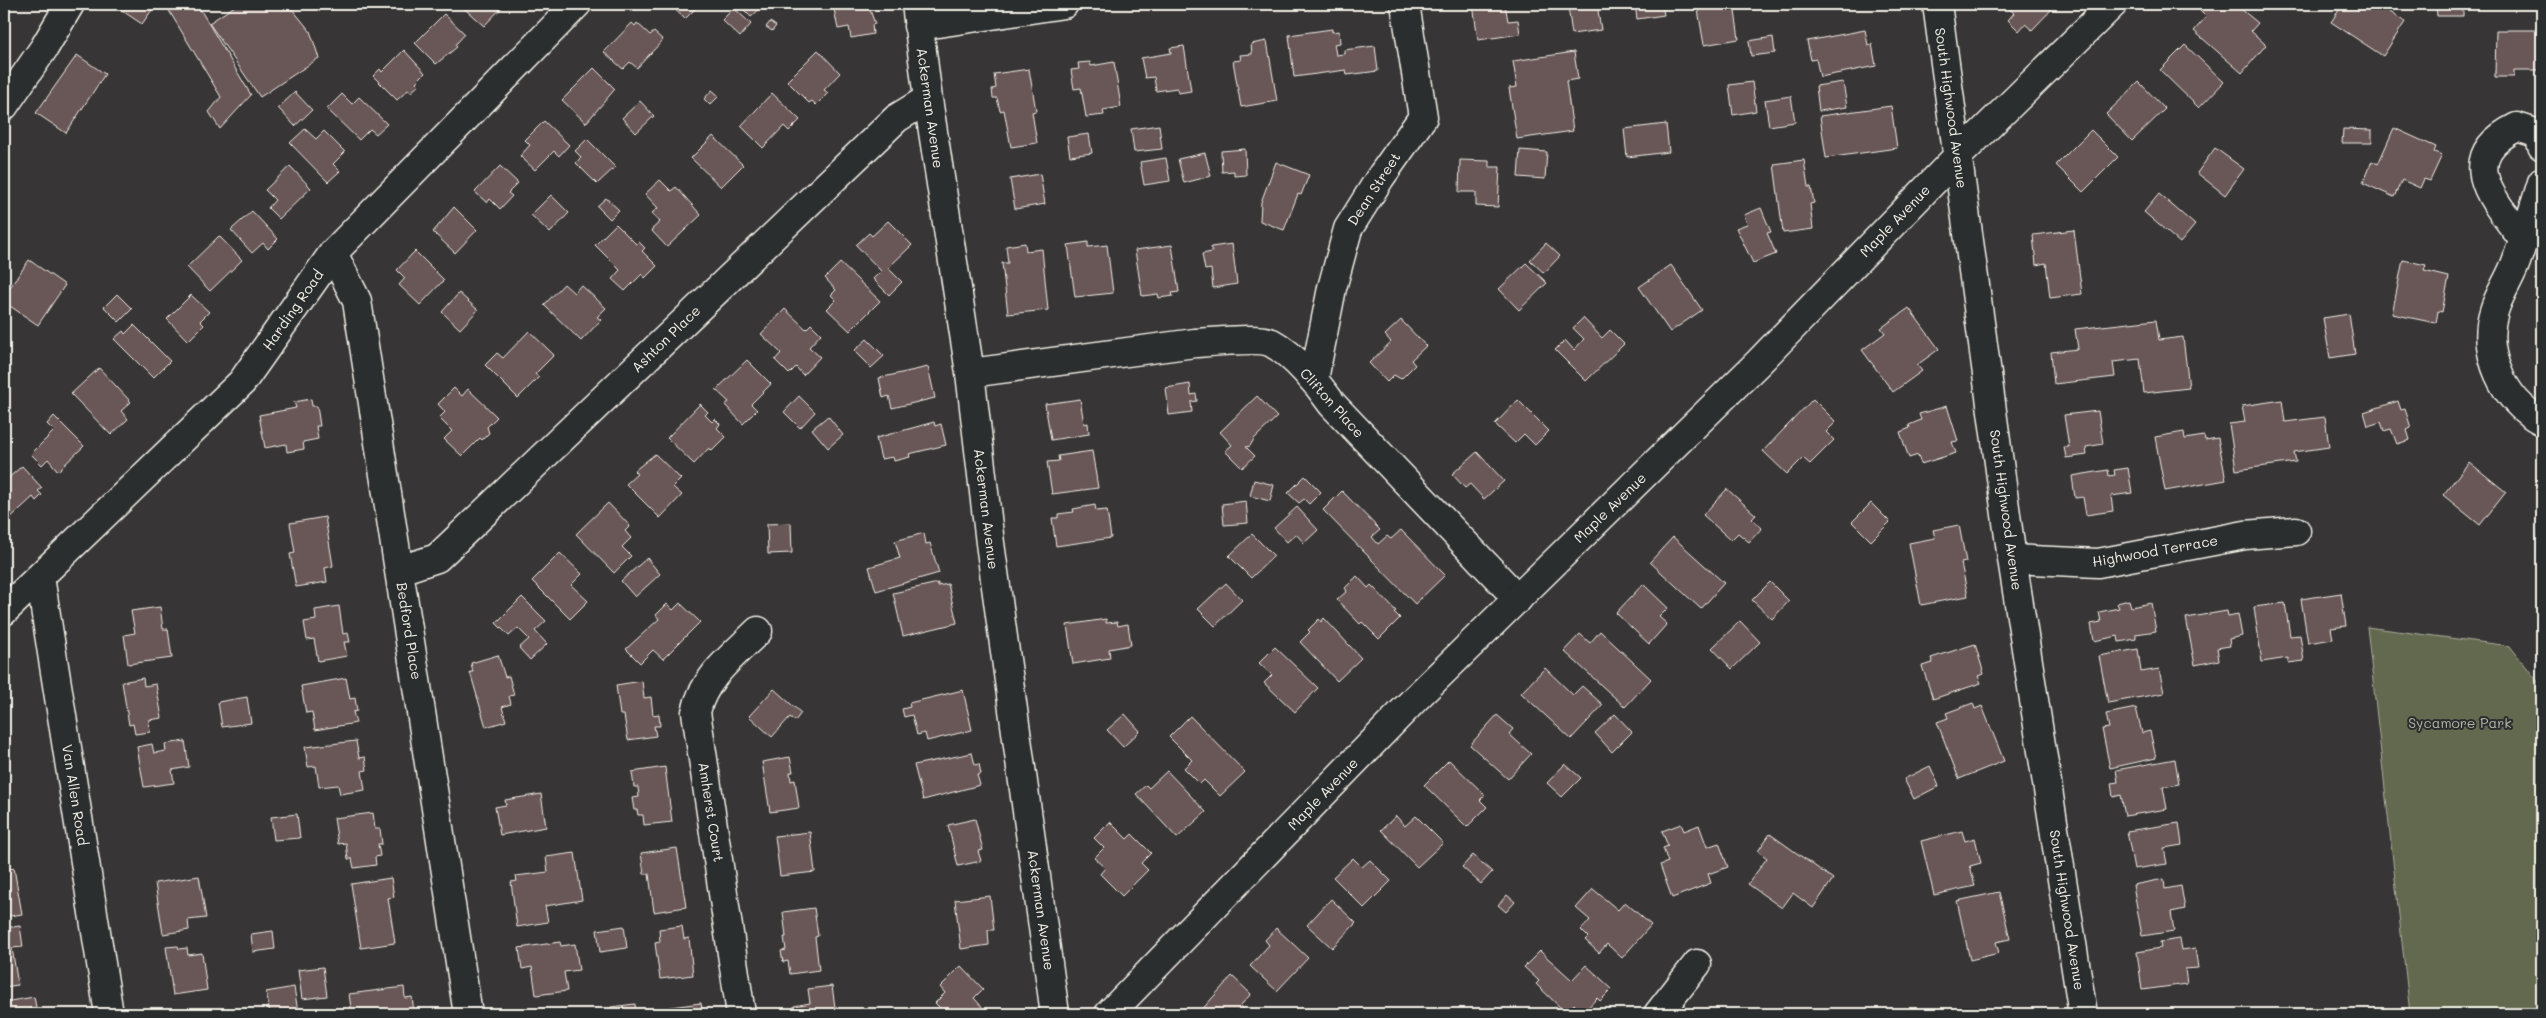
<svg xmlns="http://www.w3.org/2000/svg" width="2546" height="1018" viewBox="0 0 2546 1018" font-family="Mali,sans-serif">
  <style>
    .green { fill: #63694f; stroke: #acad9c }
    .building { fill: #695757; stroke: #f4f1e8 }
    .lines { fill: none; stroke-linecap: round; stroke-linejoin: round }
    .minor-casing { stroke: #f4f1e8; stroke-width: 31 }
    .major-casing { stroke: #f4f1e8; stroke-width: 31 }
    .minor { stroke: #2a2d2e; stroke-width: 28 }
    .major { stroke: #2a2d2e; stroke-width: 28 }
    .labels { text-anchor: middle; stroke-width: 4; stroke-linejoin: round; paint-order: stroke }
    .street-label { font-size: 14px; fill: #f4f1e8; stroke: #2a2d2e }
    .park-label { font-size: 14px; fill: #b3b4a3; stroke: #2a2d2e }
  </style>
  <rect width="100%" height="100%" fill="#373536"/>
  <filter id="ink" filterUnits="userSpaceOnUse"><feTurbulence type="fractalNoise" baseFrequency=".02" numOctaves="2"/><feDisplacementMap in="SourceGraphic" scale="10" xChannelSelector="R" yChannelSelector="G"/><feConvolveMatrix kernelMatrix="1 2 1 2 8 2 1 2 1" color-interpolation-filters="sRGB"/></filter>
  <g filter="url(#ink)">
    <path class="green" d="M2367,627L2510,646L2542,687V1014H2410Z"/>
    <path class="building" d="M112,4H156L142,24Z
      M165,4H197L251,95L220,129L209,112L221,97Z
      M238,4H288L310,31L319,58L260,97L209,23Z
      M459,4H505L484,26Z
      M669,4H700L685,19Z
      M738,4H765L751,17Z
      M833,4H868L875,24L872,25L873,34L851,38L849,27L838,29Z
      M1473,4H1505L1508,21L1518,20L1520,34L1478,40Z
      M1597,4L1601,30L1572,34L1568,7Z
      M1635,4H1662L1664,15L1637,19Z
      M1697,4H1734L1739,39L1704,45Z
      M2004,4H2044L2051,10L2032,30L2025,24L2019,31L2008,20L2014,13Z
      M2205,4H2235L2258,23L2251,31L2266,45L2242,73L2194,31L2206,17L2199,10Z
      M2343,4H2350L2359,9L2363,4L2394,6L2390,12L2405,22L2383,56L2331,22Z
      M2436,4H2463V16H2437Z
      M734,8L751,24L740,37L722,20Z
      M444,14L465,34L455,45L457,47L436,64L415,43Z
      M770,22L776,26L772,31L766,27Z
      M632,23L635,26L637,23L650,35L654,32L663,40L637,68L630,62L623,69L604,52Z
      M1332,29V32L1339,31L1340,43L1334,44L1336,55L1344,54V50L1375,46L1378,71L1347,75L1346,70L1294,77L1289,35Z
      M1865,30L1868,45L1872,44L1876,66L1820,77L1816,59L1811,60L1807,41Z
      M2496,30H2542L2540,70H2514V77H2495Z
      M1773,37L1775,53L1751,56L1749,41Z
      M1267,41L1277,101L1241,107L1233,61L1241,60L1240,55L1252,54L1251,44Z
      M2185,45L2224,82L2199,108L2160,70Z
      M1184,46L1191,91L1178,93L1177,88L1156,91L1154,77L1145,78L1141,58L1171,53L1170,48Z
      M404,50L425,73L416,82L419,85L411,92L408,90L397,100L373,76L380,69L382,72Z
      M818,50L840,73L824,90L828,93L816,105L812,101L809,103L787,81Z
      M1574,52L1578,79L1566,81L1573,131L1517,139L1509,88L1517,87L1513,61Z
      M77,55L105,74L66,133L36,113Z
      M1090,62L1091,66L1114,62L1121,107L1103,110L1104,115L1086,117L1081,88L1074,89L1071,70L1079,69L1078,63Z
      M594,68L615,89L586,123L562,100Z
      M1029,69L1036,111L1032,112L1037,143L1011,147L1004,110L1000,111L997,98H993L992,89L996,88L994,74Z
      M1752,82L1756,111L1733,115L1729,85Z
      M1843,82L1847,107L1819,111L1816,86Z
      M2139,82L2165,109L2132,141L2106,114Z
      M712,90L719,96L710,105L704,99Z
      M295,92L312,110L295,126L278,108Z
      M772,93L800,120L789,131L784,126L763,148L741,126Z
      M342,94L352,104L359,97L387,124L376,134L370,129L359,140L327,109Z
      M1791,96L1795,122L1769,126L1765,100Z
      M640,101L654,116L636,133L622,118Z
      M1891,106L1897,148L1826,158L1820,116Z
      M544,121L569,145L559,156L554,151L535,170L520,156L530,145L525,140Z
      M1666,124L1669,152L1627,157L1624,129Z
      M1159,125L1162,149L1134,152L1131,129Z
      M2394,128L2436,147L2434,152L2442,155L2430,181L2424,179L2420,188L2402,180L2394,197L2363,183L2372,161L2378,164Z
      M305,129L316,139L324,131L345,152L333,164L340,171L328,182L290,143Z
      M2343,129L2372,130V143H2342Z
      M2091,130L2118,157L2083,192L2056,165Z
      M1089,134L1092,153L1070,156L1067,137Z
      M713,136L743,165L721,187L691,158Z
      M587,139L615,167L597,184L576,163L581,157L575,151Z
      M2215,148L2244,169L2225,195L2197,173Z
      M1245,149L1246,175L1234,176V171L1222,172L1221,151Z
      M1520,150L1547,152L1545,179L1518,177Z
      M1205,153L1211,176L1184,183L1178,159Z
      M1166,158L1170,181L1144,185L1140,162Z
      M1460,160L1489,161V167H1500L1498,207L1476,206V192H1459Z
      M1804,160L1808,187H1811L1814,203L1810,204L1813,229L1783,233L1774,164Z
      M1276,162L1309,175L1301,195L1298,194L1284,230L1260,221L1261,202Z
      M290,166L311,188L279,219L268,208L275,200L265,190Z
      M500,166L518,183L508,193L512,196L500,209L490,199L487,203L475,192Z
      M1040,174L1045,204L1015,209L1010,179Z
      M660,180L671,191L676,187L701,215L667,247L651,230L660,222L652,213L658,208L645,194Z
      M2159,194L2195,225L2180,243L2144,212Z
      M551,195L569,213L550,233L531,215Z
      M606,198L619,210L610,219L597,206Z
      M454,207L477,230L455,253L433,232Z
      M1761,208L1771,232L1767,233L1776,254L1753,263L1736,228L1747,224L1744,215Z
      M252,211L278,239L268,249L263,243L252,253L231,230Z
      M888,221L912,245L888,268L902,282L889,295L873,279L881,271L856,245L869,233L872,236Z
      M616,224L636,244L639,242L645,248L642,251L657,266L645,278L642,274L625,291L612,279L620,270L595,245Z
      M2074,230L2082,294L2050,298L2046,263L2036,265L2033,235Z
      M219,236L242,260L210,291L187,267Z
      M1088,242V247L1107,245L1113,293L1075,297L1068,245Z
      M1025,243L1026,251L1042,249L1048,310L1008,314L1002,263H1008L1006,246Z
      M1546,243L1560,256L1544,273L1530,260Z
      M1232,244L1237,284L1213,288L1211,269L1205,270L1202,254L1212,252L1211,247Z
      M1172,245L1179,292L1172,293L1173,296L1159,298L1158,294L1142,296L1135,250Z
      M415,251L444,280L420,305L399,285L405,278L397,270Z
      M29,260L65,285L38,325L4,302V296Z
      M2403,260L2426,265L2424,271L2449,277L2442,312L2438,311L2436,323L2392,314Z
      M840,263L880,301L850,331L827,309L836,300L831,295L836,290L825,278Z
      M1526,263L1547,283L1519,310L1499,289Z
      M1671,265L1702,310L1670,332L1639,287Z
      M564,284L574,293L581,285L606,308L597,317L601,320L581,341L544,305Z
      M459,293L478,310L460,329L442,312Z
      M117,294L132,309L119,322L104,307Z
      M191,295L209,312L200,321L204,325L188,341L167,319Z
      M1909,308L1939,349L1917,365L1922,371L1893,392L1862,350L1885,333L1881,328Z
      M785,309L806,329L811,324L821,334L809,347L820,357L803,375L796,367L789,374L775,360L781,353L761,334Z
      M2349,314L2355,354L2330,358L2323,318Z
      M1583,318L1602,338L1610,330L1624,344L1586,381L1555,350L1565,340L1574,350L1584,339L1573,328Z
      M1401,320L1426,346L1411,360L1415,365L1401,379L1394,375L1387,382L1369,363L1391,342L1385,335Z
      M2156,320L2159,340L2183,337L2189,388L2144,393L2140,359L2113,362L2115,377L2054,384L2051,352L2078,349L2075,329Z
      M134,325L170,361L153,378L114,339L123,331L125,334Z
      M529,331L554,355L535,374L539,377L518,398L485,365L497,353L503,358Z
      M867,339L884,356L871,368L854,351Z
      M747,360L771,384L751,404L757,410L743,424L725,405L729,402L716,390Z
      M928,367L935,398L892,408L889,396L883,398L879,378Z
      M99,368L131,402L121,411L128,419L111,435L71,394Z
      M1190,384L1191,395L1196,394L1197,401L1191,402L1192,412L1169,415L1166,388Z
      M454,388L462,396L468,389L497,417L487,427L489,433L482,440L480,438L462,456L444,439L452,431L439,418L445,412L438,404Z
      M799,396L815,412L800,428L784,412Z
      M1257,396L1277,417L1254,439L1250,446L1246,447L1255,456L1242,468L1225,451L1232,445L1220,432Z
      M311,399L312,406H317L320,426H316L318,439L303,442L304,449L287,452L286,444L265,448L259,415L296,408L294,402Z
      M1080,399L1084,424L1088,423L1089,434L1051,440L1045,404Z
      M1813,399L1836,422L1826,432L1834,440L1810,464L1803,458L1787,474L1763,451Z
      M1518,400L1549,431L1535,445L1524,434L1515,443L1495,424Z
      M2282,400L2285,422L2325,417L2329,447L2294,452L2296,462L2236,470L2229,424L2245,422L2242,406Z
      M2398,401L2401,410L2405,409L2411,428L2407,430L2410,440L2397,444L2391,429L2384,431L2381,422L2368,426L2364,412Z
      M700,404L708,412L705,415L712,422L715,419L720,424L717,428L726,437L712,451L709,448L694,464L667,438Z
      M1947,406L1958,441L1952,442L1956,453L1921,464L1918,455L1909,458L1900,432L1910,428L1909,425L1921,420L1919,414Z
      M2098,411L2103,444L2086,447L2087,455L2066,458L2064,447H2069L2064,415Z
      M54,416L84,446L58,471L48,459L42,465L31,454L54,431L47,424Z
      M828,416L843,435L828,448L812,429Z
      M934,422L935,426L941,424L946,445L909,454L910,457L894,461L893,457L881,459L876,438Z
      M2184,432L2185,439L2204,436L2205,440L2218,438L2226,480L2165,491L2155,437Z
      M1092,451L1098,488L1052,494L1047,462L1059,461L1058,456Z
      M1477,452L1504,481L1484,499L1470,484L1465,488L1452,474Z
      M655,454L681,479L673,487L682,495L660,518L626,484L637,474L634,471Z
      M2469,462L2506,492L2480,525L2443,495Z
      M22,466L42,488L38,491L42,495L36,501L33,497L9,519L4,513V501L6,499L4,497V482Z
      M2128,468L2132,493L2111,496L2113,511L2086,515L2083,497L2075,498L2072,476L2108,470L2109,476L2115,475L2114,470Z
      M1305,476L1321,492L1309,504L1304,499L1299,503L1288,493Z
      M1254,480L1274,485L1270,501L1250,496Z
      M1727,489L1756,515L1752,519L1762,528L1749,542L1738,533L1731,540L1703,515Z
      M1342,491L1380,530L1372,537L1378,544L1387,536L1391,539L1401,530L1445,575L1415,604L1323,510Z
      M1246,501L1248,523L1224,525L1222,504Z
      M608,503L630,526L625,531L631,538L622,547L631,556L614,573L576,534Z
      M1871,503L1890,522L1871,541L1852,522Z
      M1095,505L1096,511L1107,510L1111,538L1056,546L1052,518H1058V514L1074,512L1073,509Z
      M1297,507L1318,530L1304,543L1296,534L1287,542L1274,528Z
      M2540,512H2542V554H2538Z
      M325,517L333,566L325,568L327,582L296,587L290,554L295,553L290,523Z
      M791,523L792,553L768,554L767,524Z
      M1959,525L1966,562L1961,563L1968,596L1921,605L1909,543L1935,538L1933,530Z
      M924,533L926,544L930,543L939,573L876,591L869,567L900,558L895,541Z
      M1252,534L1274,556L1251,578L1229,556Z
      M1673,537L1724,583L1701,609L1650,562Z
      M560,553L582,574L571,585L588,601L570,619L532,581Z
      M647,558L660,574L635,597L621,581Z
      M1357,576L1368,588L1371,585L1396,611L1394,612L1400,618L1379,639L1362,622L1360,624L1337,600L1347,591L1345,588Z
      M1770,582L1789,601L1772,619L1752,600Z
      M938,583V586L948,584L957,623L903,636L893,593Z
      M1226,583L1242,600L1215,626L1198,609Z
      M1643,584L1668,608L1659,617L1667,624L1649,644L1616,613Z
      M2341,593L2346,626L2331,628L2333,639L2308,643L2301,599Z
      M522,597L546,621L535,631L547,644L530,660L519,648L529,639L518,628L509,636L496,623Z
      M2129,600L2131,607L2151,603L2156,631L2136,634V639L2119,642L2118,636L2094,641L2091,624L2101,622L2099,612L2119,608L2117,603Z
      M680,603L700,622L663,659L653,650L640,663L626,649L659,619L656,615L667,604L673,610Z
      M2285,603L2290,636L2300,635L2304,661L2288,663V658L2262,662L2254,607Z
      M339,606L343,634L348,633L350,642H344L347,656L318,661L314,639L307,640L304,622L316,620L315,610Z
      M160,607L163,629H168L172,658L128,664L124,635L135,633L131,611Z
      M2227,611L2228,616L2238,614L2242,636L2229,639L2230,646L2217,648L2219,660L2195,665L2186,618Z
      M1324,618L1361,658L1337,681L1300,642L1310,632L1308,630L1319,619L1321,622Z
      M1106,619V623L1117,622L1118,626L1128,624L1131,645L1109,649L1110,658L1073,664L1067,625Z
      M1740,621L1760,642L1732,669L1712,648Z
      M1600,631L1651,679L1625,707L1564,651L1580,634L1590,643Z
      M1975,644L1984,674L1978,676L1981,683L1933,699L1922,666L1933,663L1931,658Z
      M1275,647L1318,688L1295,712L1264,683L1272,675L1259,663Z
      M2138,649L2141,672L2159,669L2164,693L2108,703L2099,656Z
      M498,655L505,677L509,676L514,695L509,696L511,704L502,707L506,721L486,727L470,672H473L471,663Z
      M1545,668L1573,695L1582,686L1603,705L1571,739L1521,693Z
      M143,678L144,686L156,684L162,718L149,720L150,732L135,734L133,724L129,725L122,682Z
      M346,678L350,699L355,698L357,711L353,712L356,723L315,730L312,712L306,713L301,686Z
      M642,681L644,698L651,697L653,715L659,714L660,726H654L656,736L628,740L624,715H620L616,685Z
      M774,689L801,713L795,721L790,717L772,737L749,716Z
      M963,690L972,730L927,741L925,733L917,735L912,715L904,717L902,709L910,707L909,703Z
      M247,697L251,723L222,727L218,702Z
      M1973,703L1975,709L1982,706L2004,761L1959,779L1937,722L1948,718L1946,713Z
      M2136,708L2142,733L2150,731L2156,758L2110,768L2102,729L2109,728L2106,714Z
      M1125,714L1140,731L1123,747L1107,730Z
      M1615,714L1632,732L1612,752L1595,733Z
      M1497,715L1513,729L1509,734L1531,754L1508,779L1470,745Z
      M1190,716L1245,772L1220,796L1204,780L1200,784L1184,768L1192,760L1169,737Z
      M185,741L189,767L172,770L174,783L144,787L137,747L152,744L154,753L166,751L165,744Z
      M356,741L359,758L365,757L367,770L362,771L365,790L340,794L338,785L319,787L316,766L308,767L305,747Z
      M4,750L8,773L4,774Z
      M972,753L975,765L979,764L981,774L977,775L980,785L923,800L914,765Z
      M790,757L793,772H790L791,781L795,780L799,808L770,812L762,762Z
      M2175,759L2179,784L2163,787L2167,809L2125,816L2121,795L2113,797L2111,783L2118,782L2116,770Z
      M1449,760L1485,795L1480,800L1487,807L1467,827L1424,785Z
      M1565,764L1581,778L1562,797L1547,783Z
      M1930,766L1939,786L1914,799L1904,779Z
      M665,767L672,822L644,825L643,815H638L637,810H634L632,798L639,797L638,787H634L632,772Z
      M1167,771L1206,812L1177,838L1136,794L1146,785L1149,788Z
      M541,794L546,827L500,835L495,807L506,805L505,800Z
      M373,813L375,829H380L382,844H378L380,856L375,857L376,865L354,868L352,859H348L346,843L338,844L334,818Z
      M297,814L300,838L274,840L271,817Z
      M1396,816L1405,826L1416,816L1443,843L1417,867L1381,830Z
      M975,819L983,850L978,851L981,861L958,866L948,825Z
      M1110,822L1127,839L1132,834L1151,853L1141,863L1148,870L1122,896L1100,874L1105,868L1094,858L1104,848L1094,838Z
      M2179,823L2182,845L2164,848L2167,864L2134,869L2127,831Z
      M1681,824L1684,831L1699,825L1707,847L1719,843L1728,867L1708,874L1711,883L1672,898L1660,865L1668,862L1663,848L1668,846L1662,831Z
      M1962,831L1965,841L1975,838L1981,863L1970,866L1975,886L1934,895L1921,841Z
      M810,832L815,872L780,876L775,836Z
      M1770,834L1833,879L1813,908L1793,893L1782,908L1748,884L1767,858L1758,851Z
      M677,848L686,907L654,912L649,874H644L641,853Z
      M575,853L582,900L545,906L548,922L517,927L511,882L517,881L516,876L548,872L546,857Z
      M1473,855L1492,872L1481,884L1462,867Z
      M1353,858L1362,867L1370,860L1391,881L1364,908L1333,877Z
      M14,868L22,914L4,917V870Z
      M199,876L206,918L188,920L189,930L163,934L155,883Z
      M391,878L394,897L388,898L395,943L361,948L351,884Z
      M2164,879L2165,889L2181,886L2185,909L2171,912L2174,931L2142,936L2133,885Z
      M1593,889L1618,910L1625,902L1651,925L1622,958L1607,944L1599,953L1585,940L1588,937L1581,930L1590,920L1576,908Z
      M1999,892L2010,939L1996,942L1999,953L1970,960L1957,901Z
      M1507,895L1515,902L1506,912L1498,905Z
      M990,896L994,930H988L989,945L961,949L955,900Z
      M1331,899L1356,923L1332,948L1307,925Z
      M814,908L818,936L815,937L819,970L790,974L788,961L783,962L781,951L786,950L784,937H786L783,912Z
      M20,926L23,947L12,948L18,985L4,987V928Z
      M624,926L627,948L600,952L597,930Z
      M682,926L684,939L689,938L693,975L660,979L655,943L660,942L659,929Z
      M1276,928L1308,958L1277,991L1250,966L1269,945L1265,940Z
      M273,931L275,949L253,952L251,934Z
      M2180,939L2182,950L2195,948L2198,968L2185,969L2187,984L2142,990L2137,952L2161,948L2160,942Z
      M560,942L561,946L575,944L579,970L564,972L567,991L536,995L532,967L522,969L519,948Z
      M178,946L179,949L187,948L188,955L202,953L207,990L173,995L166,947Z
      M1540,951L1572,980L1586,965L1612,989L1600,1001L1597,998L1583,1013L1574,1004L1566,1013L1536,984L1539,981L1524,967Z
      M961,966L983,989L974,998L983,1008L977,1014H936L941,1009L935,1003L945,993L940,987Z
      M323,967L327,996L302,999L298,970Z
      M1232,976L1251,994L1240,1006L1250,1014H1198Z
      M832,986L836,1014H795L794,1006L810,1003L808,989Z
      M294,987L298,1012L270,1014L266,992Z
      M404,987L405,998L412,997L414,1012L408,1014H352L349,994Z
      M34,997L36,1007L30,1008L31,1014H4V1002Z
      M701,1003L703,1014H664L663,1008Z
      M635,1004L636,1014H612L611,1007Z"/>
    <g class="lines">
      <g class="minor-casing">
        <path id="minor" d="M916,4L928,99L970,373L990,543L1055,1014
          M1937,4L2012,559L2083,1014
          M918,26L1064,4
          M4,106L44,48L70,4
          M2542,182C2534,209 2525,236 2516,262C2510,279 2499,294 2494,311C2481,352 2504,402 2542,421
          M2523,239C2493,200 2454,158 2517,127L2539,134L2542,146
          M333,253L357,301L468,1014
          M970,373L1195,343C1210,342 1261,337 1272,343C1294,355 1318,384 1332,404L1518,599
          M1314,379L1332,288L1348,229L1380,178L1423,117L1405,4
          M2012,559L2098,563L2245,535L2296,531
          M400,570L437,558L897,118L928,99
          M40,577L109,1014
          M4,611L242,382L333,253L577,4
          M741,1014L696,712C703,678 734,655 758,631
          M1658,1014L1697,964"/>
      </g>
      <g class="major-casing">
        <path id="major" d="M1109,1014L1416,698L1759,362L1958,156L2113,4"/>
      </g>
      <use href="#minor" class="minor"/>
      <use href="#major" class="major"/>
    </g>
  </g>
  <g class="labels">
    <g class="street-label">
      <text transform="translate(930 108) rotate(82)" y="5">Ackerman Avenue</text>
      <text transform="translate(1951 108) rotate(82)" y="5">South Highwood Avenue</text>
      <text transform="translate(1374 189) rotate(-57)" y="5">Dean Street</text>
      <text transform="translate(1895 221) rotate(-46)" y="5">Maple Avenue</text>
      <text transform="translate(293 310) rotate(-55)" y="5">Harding Road</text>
      <text transform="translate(666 339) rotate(-44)" y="5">Ashton Place</text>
      <text transform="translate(1332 403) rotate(48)" y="5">Clifton Place</text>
      <text transform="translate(1610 508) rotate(-44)" y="5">Maple Avenue</text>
      <text transform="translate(986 509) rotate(83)" y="5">Ackerman Avenue</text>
      <text transform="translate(2006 510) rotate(82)" y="5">South Highwood Avenue</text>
      <text transform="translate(2155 551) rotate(-10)" y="5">Highwood Terrace</text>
      <text transform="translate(409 631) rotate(81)" y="5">Bedford Place</text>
      <text transform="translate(1323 794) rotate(-46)" y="5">Maple Avenue</text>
      <text transform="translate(75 795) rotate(81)" y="5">Van Allen Road</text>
      <text transform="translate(711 812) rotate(81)" y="5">Amherst Court</text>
      <text transform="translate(1041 910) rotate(82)" y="5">Ackerman Avenue</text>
      <text transform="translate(2067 910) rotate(81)" y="5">South Highwood Avenue</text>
    </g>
    <g class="park-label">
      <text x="2460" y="728">Sycamore Park</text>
    </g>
  </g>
  <rect width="2546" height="1018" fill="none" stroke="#2a2d2e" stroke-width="20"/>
  <rect x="10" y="10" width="2526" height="998" fill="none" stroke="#f4f1e8" stroke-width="2" filter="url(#ink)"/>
</svg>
